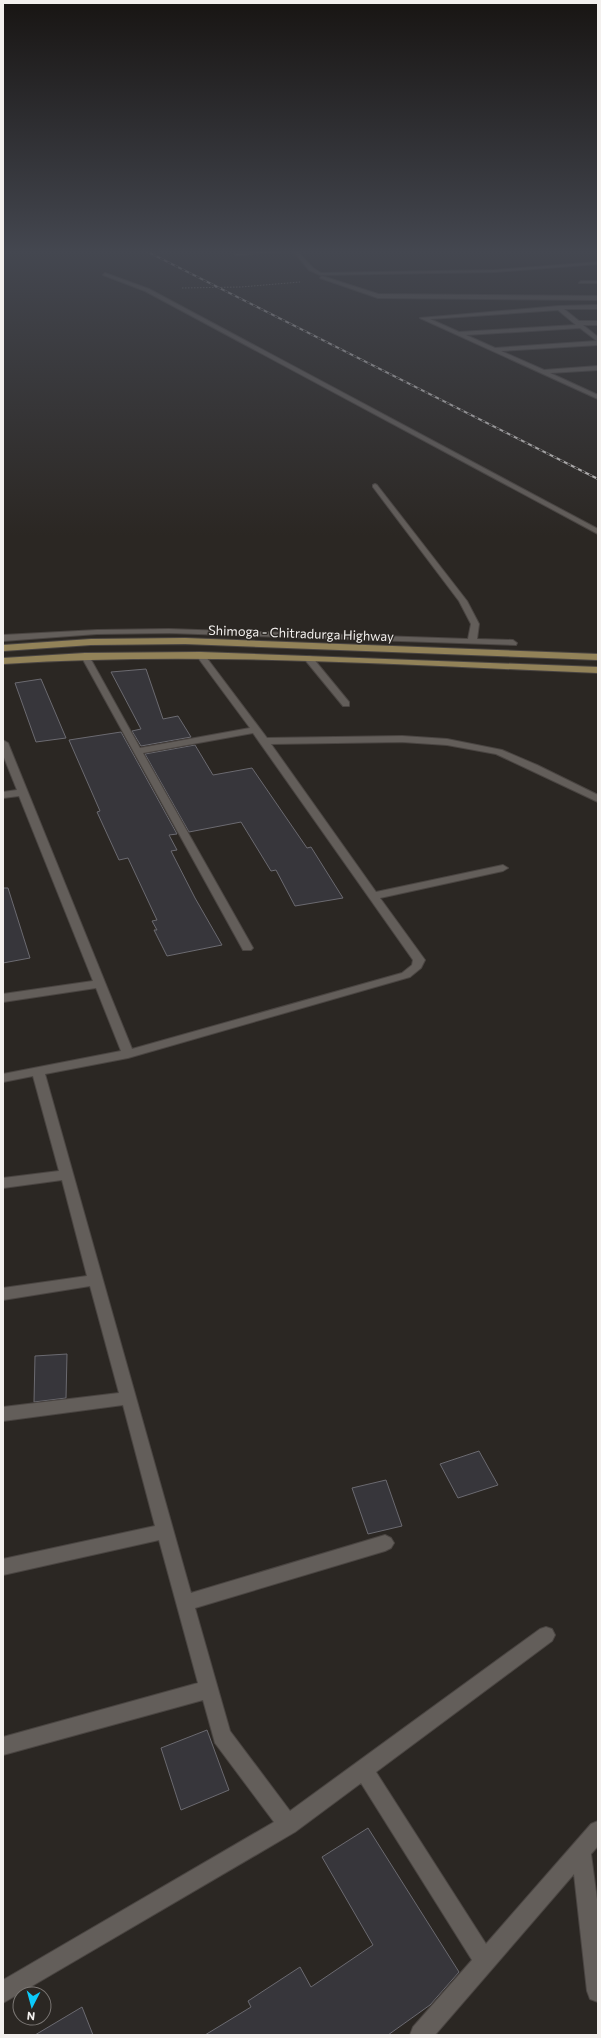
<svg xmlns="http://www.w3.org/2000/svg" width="601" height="2038" viewBox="0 0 601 2038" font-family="Commissioner,sans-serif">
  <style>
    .building { fill: #37363b; stroke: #6b6a70 }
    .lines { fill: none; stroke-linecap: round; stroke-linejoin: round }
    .minor-casing { stroke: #4a4542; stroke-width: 2 }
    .major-casing { stroke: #4a4542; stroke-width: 2 }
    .path { stroke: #8c8885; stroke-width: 1; stroke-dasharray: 1.5 1.5; stroke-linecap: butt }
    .minor { fill: #635e5a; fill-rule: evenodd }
    .major { fill: #928258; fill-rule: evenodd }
    .rail-casing { stroke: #c9c6c4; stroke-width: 2 }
    .rail { stroke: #2b2723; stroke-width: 1.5; stroke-dasharray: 4; stroke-linecap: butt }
    .labels { text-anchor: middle; stroke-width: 3; stroke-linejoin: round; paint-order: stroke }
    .far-street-label { font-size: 13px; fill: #f3f0ee; stroke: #2b2723 }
  </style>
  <rect width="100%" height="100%" fill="#2b2723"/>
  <path class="building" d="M146,669L163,719L178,716L191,737L141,746L132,731L141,729L111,672Z
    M41,679L66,738L36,742L15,683Z
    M121,732L177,834L169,835L177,850L171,851L195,898L222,945L167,956L154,930H157L152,921L157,920L128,858L119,860L97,812L100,811L69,740Z
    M195,745L213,775L252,768L307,848L311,847L343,898L295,906L276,870L271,871L241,822L189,832L145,754Z
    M3,888H8L30,958L3,963Z
    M67,1354L66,1398L34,1402L35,1356Z
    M479,1451L498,1485L458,1498L440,1464Z
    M386,1480L402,1526L368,1534L352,1488Z
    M207,1730L229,1790L181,1810L161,1748Z
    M368,1828L459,1972L430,2005L388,2035H205L251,2007L248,2001L300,1967L311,1987L373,1945L322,1857Z
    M82,2007L93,2035H35Z"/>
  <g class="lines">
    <g class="minor-casing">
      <path id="minor" d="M271,251H292L237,255L235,254Z
        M293,251H297L313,268L321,273L495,270L598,262V264L495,272L320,275L309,270Z
        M105,273L149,289L598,529V534L145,291L103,275Z
        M322,276L378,294L598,296V300L378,298L320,278Z
        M581,281H598V283H579Z
        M598,305V309H564L579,321H598V325H583L598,337V345L501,351L544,370L598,366V370L550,373L598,395V399L420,318L559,306ZM558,310L576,325L459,332L430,319ZM580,328L597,341L495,348L466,335Z
        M375,484L377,485L467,601L479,624L477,639L513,640L517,643L516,645L169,633L97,634L3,641V635L97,630L169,629L468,639L471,624L459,601L373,487V485Z
        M200,652L203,653L267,738L402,736L447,739L502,750L537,765L598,795V802L496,754L447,745L402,742L271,744L376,892L503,865L508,868L503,871L380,898L425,960L421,968L410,977L128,1058L45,1074L191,1593L385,1535L391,1538L394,1543L391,1548L385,1551L195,1608L230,1731L290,1811L540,1629L546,1627L552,1629L555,1635L552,1641L376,1772L486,1944L591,1824L598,1821V1846L591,1854L598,1907V2002L590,1999L587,1991L574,1874L435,2035H410L413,2027L472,1960L361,1783L295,1832L3,2003V1980L274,1822L215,1743L203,1700L3,1755V1737L198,1683L159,1540L3,1575V1559L155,1526L123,1405L3,1421V1407L119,1393L90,1286L3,1300V1288L87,1276L62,1180L3,1188V1178L59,1171L33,1076L3,1082V1074L121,1051L96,988L3,1002V994L93,981L19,796L3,798V792L17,790L3,755V740L8,743L132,1049L402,973L412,965L413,960L253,733L143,753L253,948L251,950H243L81,656L85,653L89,656L140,748L250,728L196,655Z
        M309,656L312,657L349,702V706H343L306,661V657Z"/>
    </g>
    <g class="major-casing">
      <path id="major" d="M185,638L598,654V660L185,644L91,645L3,651V645L91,639Z
        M200,652L598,667V673C400,665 201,651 3,664V658L85,653Z"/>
    </g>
    <path class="path" d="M182,288L241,287L300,282"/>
    <use href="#minor" class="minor"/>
    <use href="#major" class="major"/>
    <g class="rail-casing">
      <path id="rail" d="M146,251L598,479"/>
    </g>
    <use href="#rail" class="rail"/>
  </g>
  <linearGradient id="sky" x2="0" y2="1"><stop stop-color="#181513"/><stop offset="0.47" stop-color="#444750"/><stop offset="1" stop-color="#444750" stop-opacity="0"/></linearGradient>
  <rect width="601" height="536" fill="url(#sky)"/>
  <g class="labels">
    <g class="far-street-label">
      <text transform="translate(301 633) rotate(2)" y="5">Shimoga - Chitradurga Highway</text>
    </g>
  </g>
  <rect width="601" height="2038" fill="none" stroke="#f3f0ee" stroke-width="8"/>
  <g transform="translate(32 2006) rotate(186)"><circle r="19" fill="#2b2723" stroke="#7b7774"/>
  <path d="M0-3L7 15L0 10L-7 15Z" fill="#0ccafa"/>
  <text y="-6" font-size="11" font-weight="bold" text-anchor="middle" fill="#f3f0ee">N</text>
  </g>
</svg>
